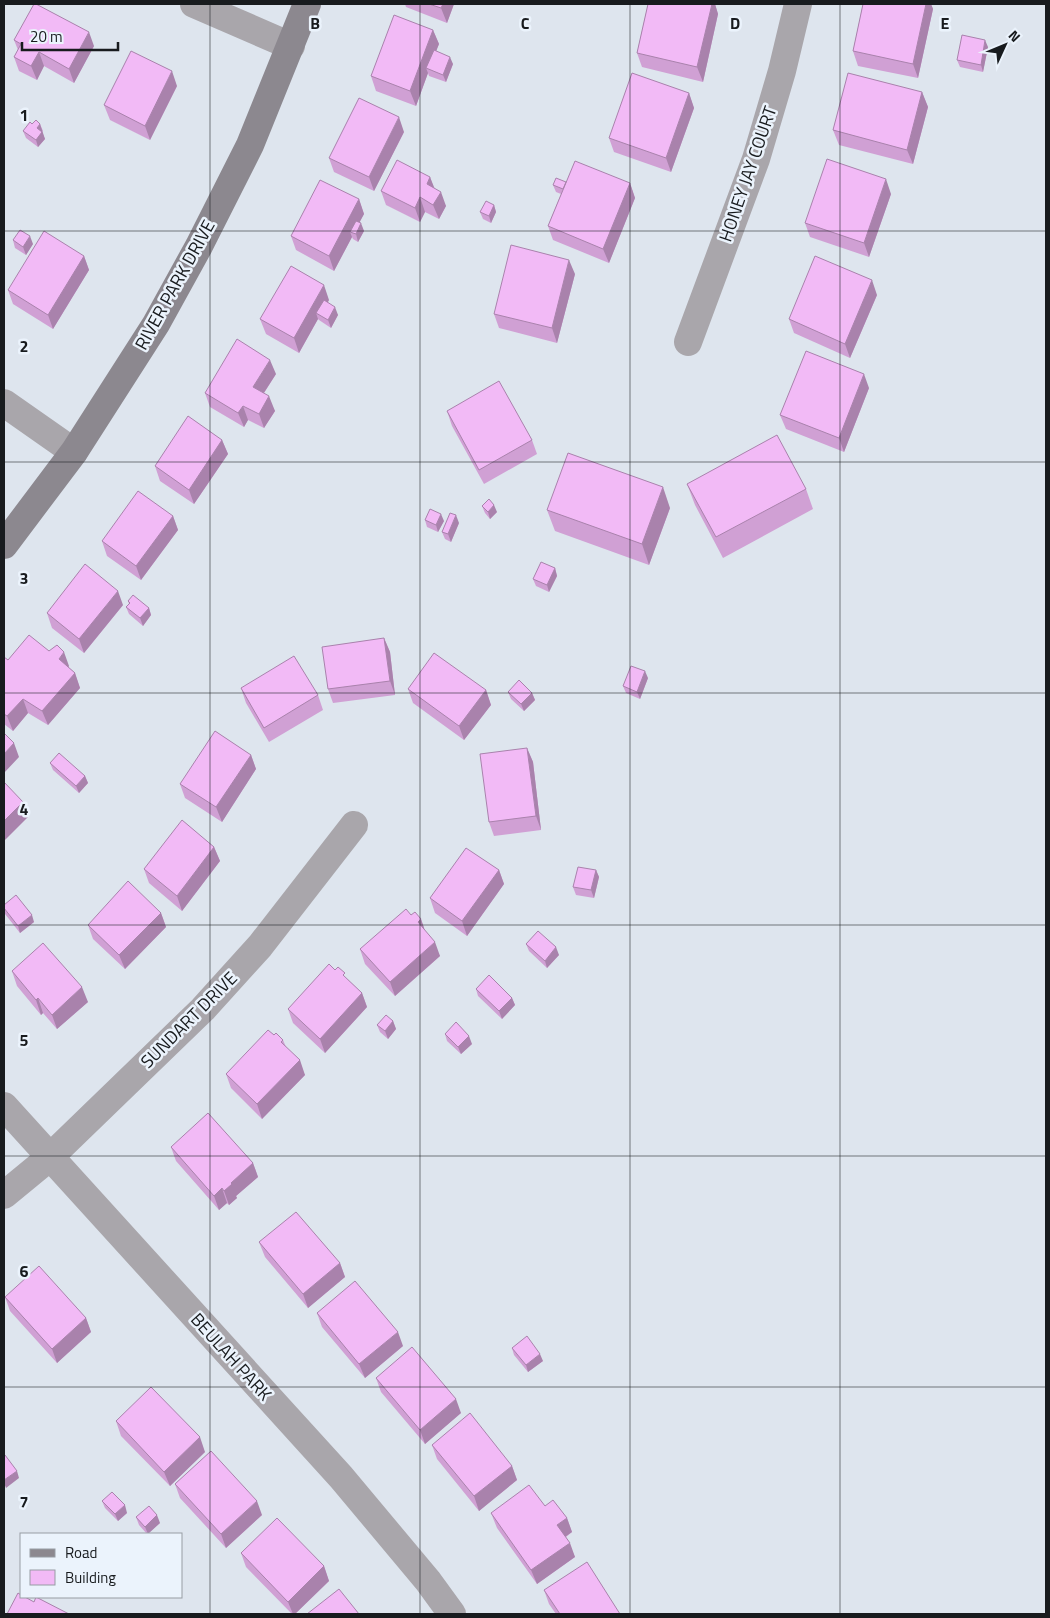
<svg xmlns="http://www.w3.org/2000/svg" width="1050" height="1618" viewBox="0 0 1050 1618" font-family="'Titillium Web',sans-serif">
  <style>
    .lines { fill: none; stroke-linecap: round; stroke-linejoin: round }
    .street { stroke: #a9a6ab; stroke-width: 28 }
    .secondary { stroke: #8c888f; stroke-width: 28 }
    .wall { fill: #d0a0d4 }
    .shaded-wall { fill: #a982ac }
    .building { fill: #f2baf6; stroke: #a982ac }
    .grid { fill: none; stroke: #181b1e; stroke-width: 1; stroke-opacity: 0.55 }
    .labels { text-anchor: middle; stroke-width: 5; stroke-linejoin: round; paint-order: stroke }
    .street-label { font-size: 18px; fill: #181b1e; stroke: #ebf3fc }
    .grid-label { font-size: 16px; text-anchor: middle; font-weight: bold; fill: #181b1e; stroke: #ebf3fc; stroke-width: 5; stroke-linejoin: round; paint-order: stroke }
  </style>
  <rect width="100%" height="100%" fill="#dee5ee"/>
  <g class="lines">
    <path class="street" d="M194,4L291,46
      M688,342L756,159L782,71L798,4
      M4,403L74,452
      M4,1106L341,1477L428,1581L452,1614
      M4,1195L49,1158L203,1009L260,946L354,825"/>
    <path class="secondary" d="M4,545L74,452L156,324L199,246L250,145L307,4"/>
  </g>
  <path class="wall" d="M405,4H454L447,23L406,7Z
    M648,4H715L718,14L703,82L642,67L637,53Z
    M863,4H931L933,9L918,78L858,66L853,51Z
    M433,30L439,44L436,51L453,64L446,82L429,76L428,73L416,106L376,91L371,76Z
    M14,40L94,46L74,83L44,66L37,80L19,71L14,57L18,50Z
    M988,47L983,72L960,67L957,60Z
    M177,86L150,140L110,120L104,105Z
    M922,92L928,107L913,164L839,145L833,130Z
    M689,93L694,108L671,172L614,152L609,138Z
    M32,124H40L43,131L42,132L45,139L38,147L26,138L23,131Z
    M404,132L374,191L334,172L329,158Z
    M430,177L434,189L446,206L439,219L425,212L420,222L386,205L381,191Z
    M566,182L630,183L635,198L609,263L553,240L548,226L561,194L556,192L553,185Z
    M891,194L869,257L810,237L805,223Z
    M359,199L364,214L359,222L364,231L358,242L353,239L352,237L334,271L296,250L291,236Z
    M494,205L496,212L491,223L483,219L480,212Z
    M13,240L33,244L26,255L15,248Z
    M84,256L89,270L53,329L13,304L8,290Z
    M575,274L557,343L499,328L494,314Z
    M877,295L850,358L794,333L789,319Z
    M329,300L328,302L338,315L331,328L319,320L318,319L299,353L266,334L260,319Z
    M276,374L264,393L275,411L264,428L248,420L244,427L210,407L205,393Z
    M869,388L844,452L786,429L780,415Z
    M447,411L532,440L537,454L484,484L452,426Z
    M222,440L228,454L194,504L160,481L155,466Z
    M687,484L806,489L813,509L723,558L695,505Z
    M482,506L497,512L490,519L485,513Z
    M670,508L649,565L555,531L547,510Z
    M173,516L178,530L141,580L107,556L102,541Z
    M425,520L444,521L438,532L427,527Z
    M459,523L451,542L445,539L442,532Z
    M555,568L557,576L549,592L536,586L533,579Z
    M128,601L149,608L151,615L143,626L129,614L126,607L129,604Z
    M123,605L84,653L52,628L47,613Z
    M384,638L390,652L395,695L333,703L328,689Z
    M4,657L8,660L69,666L68,667L75,673L80,688L48,725L28,713L13,731L4,724Z
    M648,678L640,699L626,693L623,686Z
    M241,688L318,695L323,710L269,742L246,703Z
    M408,689L486,690L491,705L464,740L413,703Z
    M508,692L532,693L535,700L524,711L511,699Z
    M527,748L533,762L541,830L494,836L489,822Z
    M251,755L256,769L222,822L185,798L180,784Z
    M50,763L85,776L88,783L79,793L53,770Z
    M214,847L220,861L182,911L149,883L144,869Z
    M499,870L504,884L467,936L435,913L430,898Z
    M596,870L599,877L594,898L576,895L573,887Z
    M4,905L34,922L20,933L5,914L4,911Z
    M161,913L166,927L125,969L93,939L88,925Z
    M411,915L421,919L425,931L440,956L395,996L365,964L360,949Z
    M526,944L559,955L547,968L529,951Z
    M12,971L88,1002L57,1029L43,1013L41,1015L17,986Z
    M347,979L362,993L367,1007L325,1053L293,1023L288,1009Z
    M476,989L512,998L515,1005L502,1019L478,996Z
    M393,1021L396,1029L388,1039L380,1032L377,1025Z
    M445,1034L472,1044L461,1054L447,1041Z
    M274,1035L283,1040L286,1047L305,1075L262,1119L231,1088L226,1074Z
    M171,1147L253,1163L258,1177L236,1196L237,1198L229,1205L227,1203L219,1210L176,1161Z
    M259,1242L340,1263L345,1277L308,1308L265,1257Z
    M5,1297L86,1318L91,1332L57,1363L10,1311Z
    M317,1313L403,1346L365,1378L322,1327Z
    M512,1348L543,1361L528,1372L514,1355Z
    M376,1378L461,1413L425,1444L381,1392Z
    M116,1421L205,1452L170,1486L121,1436Z
    M432,1445L512,1466L517,1480L479,1511L437,1459Z
    M175,1484L262,1515L226,1548L180,1498Z
    M102,1501L127,1513L118,1521L105,1508Z
    M545,1506L567,1518L572,1532L566,1537L575,1557L537,1584L497,1528L491,1513Z
    M136,1517L160,1523L147,1534L139,1525Z
    M241,1553L324,1566L329,1581L295,1614H292L246,1567Z
    M544,1590L620,1614H556L549,1604Z"/>
  <path class="shaded-wall" d="M443,4H454L447,23L441,8Z
    M712,4H715L718,14L703,82L697,67Z
    M926,4H931L933,9L918,78L913,64Z
    M433,30L439,44L429,69L426,68L428,73L416,106L410,91Z
    M89,32L94,46L74,83L69,69Z
    M985,40L988,47L983,72L981,65Z
    M39,52L44,66L37,80L31,66Z
    M450,57L453,64L446,82L443,75Z
    M172,71L177,86L150,140L145,126Z
    M922,92L928,107L913,164L907,150Z
    M689,93L694,108L671,172L666,158Z
    M399,117L404,132L374,191L369,177Z
    M40,124L45,139L38,147L36,140L37,128Z
    M430,177L436,192L427,184Z
    M886,179L891,194L869,257L864,243Z
    M630,183L635,198L609,263L603,249Z
    M441,192L446,206L439,219L433,205Z
    M420,197L425,212L420,222L415,208Z
    M359,199L364,214L354,233L350,232L352,237L334,271L329,256Z
    M494,205L496,212L491,223L489,216Z
    M361,223L364,231L358,242L356,234Z
    M30,236L33,244L26,255L23,247Z
    M84,256L89,270L53,329L48,315Z
    M569,260L575,274L557,343L552,328Z
    M872,280L877,295L850,358L845,344Z
    M324,285L329,300L320,315L316,313L318,319L299,353L294,338Z
    M335,307L338,315L331,328L328,320Z
    M270,360L276,374L258,402L253,387Z
    M864,374L869,388L844,452L839,438Z
    M269,396L275,411L264,428L259,414Z
    M243,406L248,420L244,427L238,413Z
    M222,440L228,454L194,504L189,490Z
    M663,487L670,508L649,565L642,544Z
    M494,505L497,512L490,519L488,512Z
    M441,514L444,521L438,532L436,525Z
    M456,515L459,523L451,542L448,534Z
    M173,516L178,530L141,580L136,566Z
    M555,568L557,576L549,592L547,585Z
    M118,591L123,605L84,653L79,639Z
    M149,608L151,615L143,626L140,618Z
    M384,638L390,652L395,695L390,681Z
    M64,652L69,666L64,673L59,659Z
    M645,671L648,678L640,699L637,692Z
    M75,673L80,688L48,725L42,711Z
    M486,690L491,705L464,740L459,726Z
    M532,693L535,700L524,711L521,704Z
    M23,699L28,713L13,731L7,716Z
    M14,743L19,757L4,773V754Z
    M527,748L533,762L541,830L536,816Z
    M251,755L256,769L222,822L216,807Z
    M85,776L88,783L79,793L76,786Z
    M23,802L29,816L4,841V821Z
    M214,847L220,861L182,911L177,896Z
    M499,870L504,884L467,936L462,921Z
    M596,870L599,877L594,898L591,890Z
    M161,913L166,927L125,969L119,955Z
    M32,915L34,922L20,933L18,926Z
    M421,919L426,934L418,922Z
    M435,942L440,956L395,996L390,982Z
    M556,947L559,955L547,968L545,961Z
    M82,987L88,1002L57,1029L52,1015Z
    M362,993L367,1007L325,1053L320,1039Z
    M38,998L43,1013L41,1015L36,1000Z
    M512,998L515,1005L502,1019L499,1011Z
    M393,1021L396,1029L388,1039L385,1031Z
    M469,1036L472,1044L461,1054L458,1047Z
    M300,1060L305,1075L262,1119L257,1104Z
    M253,1163L258,1177L236,1196L237,1198L229,1205L224,1191L231,1183Z
    M222,1188L227,1203L219,1210L214,1196Z
    M340,1263L345,1277L308,1308L303,1294Z
    M86,1318L91,1332L57,1363L52,1349Z
    M398,1332L403,1346L365,1378L359,1364Z
    M540,1354L543,1361L528,1372L526,1365Z
    M456,1399L461,1413L425,1444L420,1430Z
    M200,1437L205,1452L170,1486L164,1472Z
    M512,1466L517,1480L479,1511L474,1496Z
    M17,1471L19,1478L6,1488L4,1483V1480Z
    M257,1501L262,1515L226,1548L221,1534Z
    M125,1505L127,1513L118,1521L115,1514Z
    M157,1515L160,1523L148,1534L145,1527Z
    M567,1518L572,1532L562,1539L557,1525Z
    M570,1543L575,1557L537,1584L531,1570Z
    M324,1566L329,1581L295,1614H293L288,1602Z"/>
  <path class="building" d="M34,4H36L89,32L69,69L39,52L31,66L14,57L21,44L14,40Z
    M429,4H443L441,8Z
    M648,4H712L697,67L637,53Z
    M863,4H926L913,64L853,51Z
    M394,15L433,30L410,91L371,76Z
    M962,35L985,40L981,65L957,60Z
    M434,50L450,57L443,75L426,68Z
    M131,51L172,71L145,126L104,105Z
    M632,73L689,93L666,158L609,138Z
    M848,73L922,92L907,150L833,130Z
    M359,98L399,117L369,177L329,158Z
    M36,120L40,124L37,128L42,132L36,140L23,131L30,122L32,124Z
    M827,159L886,179L864,243L805,223Z
    M397,160L430,177L427,184L441,192L433,205L420,197L415,208L381,191Z
    M575,161L630,183L603,249L548,226Z
    M556,178L566,182L563,189L553,185Z
    M320,180L359,199L329,256L291,236Z
    M486,201L494,205L489,216L480,212Z
    M356,221L361,223L356,234L350,232Z
    M20,230L30,236L23,247L13,240Z
    M44,231L84,256L48,315L8,290Z
    M511,245L569,260L552,328L494,314Z
    M815,256L872,280L845,344L789,319Z
    M291,266L324,285L294,338L260,319Z
    M324,300L335,307L328,320L316,313Z
    M237,339L270,360L253,387L269,396L259,414L243,406L238,413L205,393Z
    M806,351L864,374L839,438L780,415Z
    M499,381L532,440L479,470L447,411Z
    M188,416L222,440L189,490L155,466Z
    M777,435L806,489L716,537L687,484Z
    M568,453L663,487L642,544L547,510Z
    M138,491L173,516L136,566L102,541Z
    M489,499L494,505L488,512L482,506Z
    M430,509L441,514L436,525L425,520Z
    M450,513L456,515L448,534L442,532Z
    M541,562L555,568L547,585L533,579Z
    M85,564L118,591L79,639L47,613Z
    M133,595L149,608L140,618L126,607L130,603L128,601Z
    M29,635L49,651L57,645L64,652L59,659L75,673L42,711L23,699L7,716L4,714V657L8,660Z
    M384,638L390,681L328,689L322,647Z
    M434,653L486,690L459,726L408,689Z
    M294,656L318,695L264,728L241,688Z
    M631,666L645,671L637,692L623,686Z
    M519,680L532,693L521,704L508,692Z
    M215,731L251,755L216,807L180,784Z
    M4,733L14,743L4,754Z
    M527,748L536,816L489,822L480,754Z
    M59,753L85,776L76,786L50,763Z
    M4,782L23,802L4,821Z
    M182,820L214,847L177,896L144,869Z
    M466,848L499,870L462,921L430,898Z
    M578,867L596,870L591,890L573,887Z
    M128,881L161,913L119,955L88,925Z
    M16,895L32,915L18,926L4,908V905Z
    M406,909L411,915L415,912L421,919L418,922L435,942L390,982L360,949Z
    M538,931L556,947L545,961L526,944Z
    M43,943L82,987L52,1015L38,998L36,1000L12,971Z
    M329,964L335,970L338,967L345,973L343,975L362,993L320,1039L288,1009Z
    M489,975L512,998L499,1011L476,989Z
    M386,1015L393,1021L385,1031L377,1025Z
    M456,1022L469,1036L458,1047L445,1034Z
    M268,1030L274,1035L276,1033L283,1040L281,1042L300,1060L257,1104L226,1074Z
    M208,1113L253,1163L231,1183L232,1184L224,1191L222,1188L214,1196L171,1147Z
    M296,1212L340,1263L303,1294L259,1242Z
    M39,1266L86,1318L52,1349L5,1297Z
    M355,1281L398,1332L359,1364L317,1313Z
    M527,1336L540,1354L526,1365L512,1348Z
    M412,1347L456,1399L420,1430L376,1378Z
    M151,1387L200,1437L164,1472L116,1421Z
    M470,1413L512,1466L474,1496L432,1445Z
    M211,1451L257,1501L221,1534L175,1484Z
    M5,1455L17,1471L4,1480V1456Z
    M529,1485L545,1506L553,1500L567,1518L557,1525L570,1543L531,1570L491,1513Z
    M112,1492L125,1505L115,1514L102,1501Z
    M149,1506L157,1515L145,1527L136,1517Z
    M277,1518L324,1566L288,1602L241,1553Z
    M587,1562L620,1614H560L544,1590Z
    M339,1589L359,1614H307Z
    M18,1593L21,1595V1597H25L34,1602L36,1597L69,1614H7Z"/>
  <path class="grid" d="M210,4V1614M420,4V1614M630,4V1614M840,4V1614M4,231H1046M4,462H1046M4,693H1046M4,925H1046M4,1156H1046M4,1387H1046"/>
  <g class="labels">
    <g class="street-label">
      <text transform="translate(748 174) rotate(-71)" y="6">HONEY JAY COURT</text>
      <text transform="translate(175 285) rotate(-61)" y="6">RIVER PARK DRIVE</text>
      <text transform="translate(189 1020) rotate(-45)" y="6">SUNDART DRIVE</text>
      <text transform="translate(231 1357) rotate(48)" y="6">BEULAH PARK</text>
    </g>
  </g>
  <g class="grid-label">
    <text x="315" y="29">B</text>
    <text x="525" y="29">C</text>
    <text x="735" y="29">D</text>
    <text x="945" y="29">E</text>
    <text x="24" y="121">1</text>
    <text x="24" y="352">2</text>
    <text x="24" y="584">3</text>
    <text x="24" y="815">4</text>
    <text x="24" y="1046">5</text>
    <text x="24" y="1277">6</text>
    <text x="24" y="1508">7</text>
  </g>
  <rect width="1050" height="1618" fill="none" stroke="#181b1e" stroke-width="10"/>
  <rect x="20" y="1533" width="162" height="65" fill="#ebf3fc" stroke="#979da3"/>
  <rect x="30" y="1549" width="25" height="8" fill="#8c888f" stroke="#979da3"/>
  <text x="65" y="1558" font-size="15" fill="#181b1e">Road</text>
  <rect x="30" y="1570" width="25" height="15" fill="#f2baf6" stroke="#979da3"/>
  <text x="65" y="1583" font-size="15" fill="#181b1e">Building</text>
  <g transform="translate(1005 45) rotate(46)" stroke="#ebf3fc" stroke-width="4" paint-order="stroke">
  <path d="M0-4L9 19L0 12L-9 19Z" fill="#181b1e"/>
  <text y="-8" font-size="14" font-weight="bold" text-anchor="middle" fill="#181b1e">N</text>
  </g>
  <path d="M22 42v8h96v-8" fill="none" stroke="#181b1e" stroke-width="2.5"/>
  <text x="30" y="42" font-size="15" fill="#181b1e" stroke="#ebf3fc" stroke-width="4" paint-order="stroke">20 m</text>
</svg>
